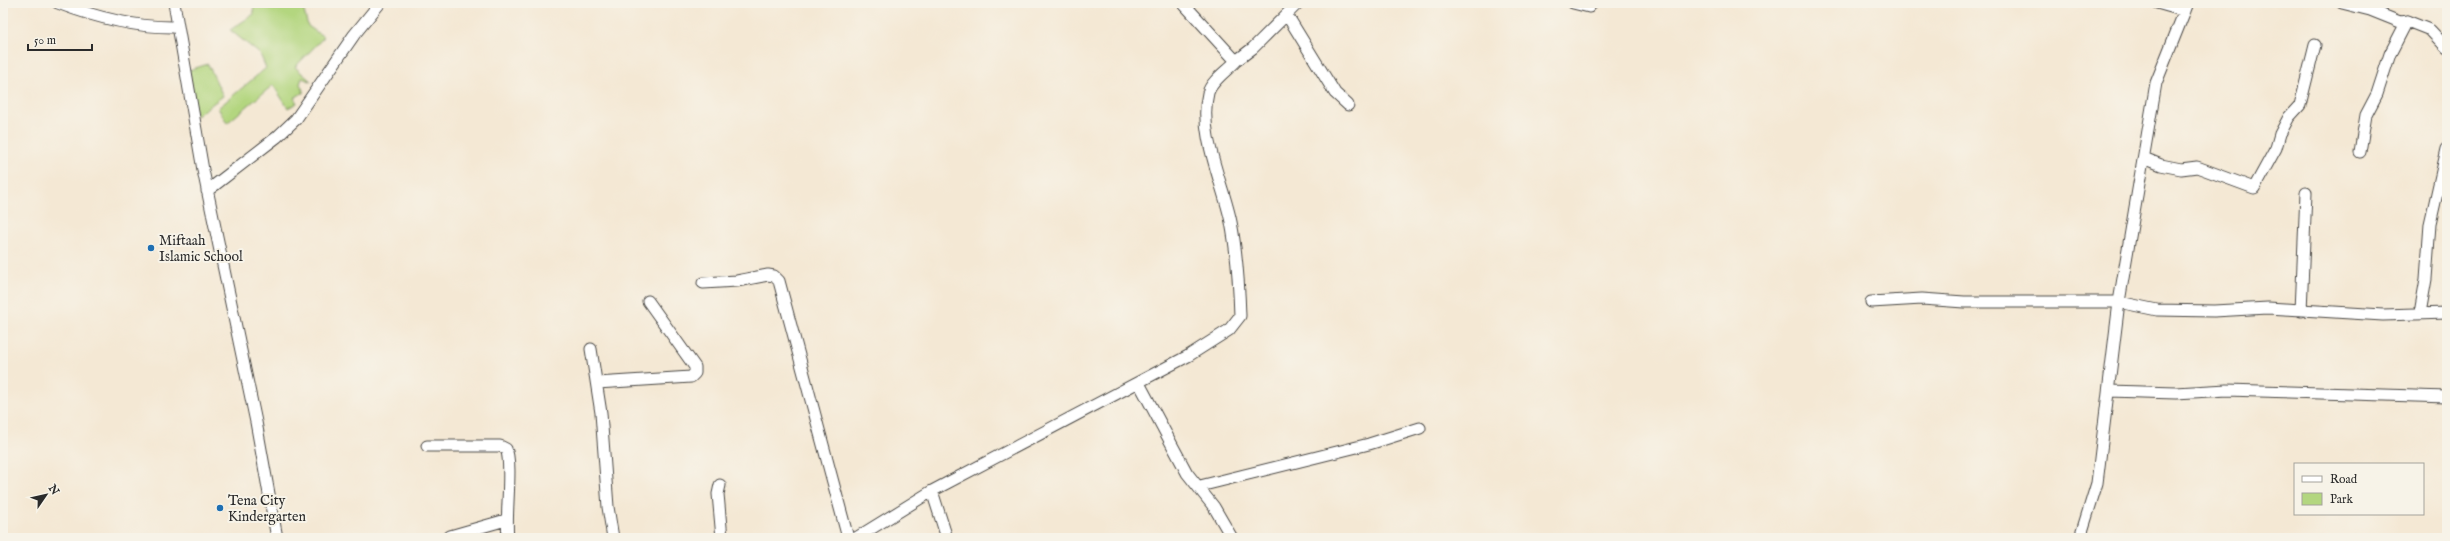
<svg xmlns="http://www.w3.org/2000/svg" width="2450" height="541" viewBox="0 0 2450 541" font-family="'IM FELL English',serif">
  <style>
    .green { fill: #b3d67f; stroke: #6f8055 }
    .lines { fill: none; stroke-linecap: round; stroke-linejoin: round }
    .minor-casing { stroke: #494744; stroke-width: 13 }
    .minor { stroke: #fff; stroke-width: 11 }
    .poi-dot { fill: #1f6fb2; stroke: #f7f3e8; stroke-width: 1.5 }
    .labels { text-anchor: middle; stroke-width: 4; stroke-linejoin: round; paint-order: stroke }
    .poi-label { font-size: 14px; fill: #2b2b2b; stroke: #f7f3e8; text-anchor: start }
  </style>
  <rect width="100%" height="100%" fill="#f7f3e8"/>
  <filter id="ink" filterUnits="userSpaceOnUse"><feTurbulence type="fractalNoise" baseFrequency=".025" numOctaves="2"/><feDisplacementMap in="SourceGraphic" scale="8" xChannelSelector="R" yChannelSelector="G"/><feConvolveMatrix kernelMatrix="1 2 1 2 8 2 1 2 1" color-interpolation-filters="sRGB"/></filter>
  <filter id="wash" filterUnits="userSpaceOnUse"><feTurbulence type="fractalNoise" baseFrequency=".012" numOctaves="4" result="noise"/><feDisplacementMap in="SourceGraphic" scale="16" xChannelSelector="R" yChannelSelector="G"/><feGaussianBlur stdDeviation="0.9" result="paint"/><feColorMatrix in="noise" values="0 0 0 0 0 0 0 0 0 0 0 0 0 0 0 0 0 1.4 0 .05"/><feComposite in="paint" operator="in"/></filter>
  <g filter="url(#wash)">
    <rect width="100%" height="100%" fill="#f4e8d4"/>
    <path class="green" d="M253,3L302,4L308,26L324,37L295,67L312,82L302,78L300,84L304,92L294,98L297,103L288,108L273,85L227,123L218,108L266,68L260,54L230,30L254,14Z
      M208,64L223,96L196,116L189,70Z"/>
  </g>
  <g filter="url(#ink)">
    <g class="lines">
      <g class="minor-casing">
        <path id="minor" d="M58,3C97,18 136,28 178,27
          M174,3L203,170L256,422L277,538
          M1573,3L1589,7L1592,3
          M2157,3L2185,11
          M2342,3L2370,10L2400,22L2407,21L2430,30L2447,48
          M1287,15L1335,93L1348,105
          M1236,61L1253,48L1298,3
          M2360,152L2366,115L2377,94L2390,54L2407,21
          M2144,158L2161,165L2181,169L2197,167L2254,188L2276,148L2280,134L2289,117L2300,105L2315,45
          M207,191L277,137L296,119L354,35L380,3
          M703,283L737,281L768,275L774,276L779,281L848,538
          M1871,302L1922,299L1964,302H2119L2157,310L2214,311L2268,308L2383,315L2447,313
          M2301,311L2306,193
          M2420,313L2426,279L2430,224L2447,149
          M591,349L601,413L608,507L613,538
          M597,383L691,377L695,373V367L648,301
          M1139,383L1187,473L1214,507L1232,538
          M2109,391L2176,393L2227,390L2447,397
          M427,446H500L506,449C513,463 505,517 508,538
          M720,485L718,494L722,538
          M1200,486L1369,444L1420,428
          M932,491L947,538
          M450,536L506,520
          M856,538L932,491L1188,356L1229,330L1240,316C1239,284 1237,253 1231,222C1223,183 1198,133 1208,93C1211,81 1228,70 1236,61L1183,3
          M2080,538L2097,483L2119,302L2156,83L2188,3"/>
      </g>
      <use href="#minor" class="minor"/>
    </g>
  </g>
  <g class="poi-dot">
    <circle cx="151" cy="248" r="4"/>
    <circle cx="220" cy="508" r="4"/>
  </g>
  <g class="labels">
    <g class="poi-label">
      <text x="159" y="245">Miftaah<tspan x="159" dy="16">Islamic School</tspan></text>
      <text x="228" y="505">Tena City<tspan x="228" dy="16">Kindergarten</tspan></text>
    </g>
  </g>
  <rect width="2450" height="541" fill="none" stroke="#f7f3e8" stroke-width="16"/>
  <rect x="2294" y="463" width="130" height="52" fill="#f7f3e8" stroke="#a5a39c"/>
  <rect x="2302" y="476" width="20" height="6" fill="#ffffff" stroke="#a5a39c"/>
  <text x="2330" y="483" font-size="12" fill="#2b2b2b">Road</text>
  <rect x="2302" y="493" width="20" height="12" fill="#b3d67f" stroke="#a5a39c"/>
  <text x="2330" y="503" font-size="12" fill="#2b2b2b">Park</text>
  <g transform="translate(46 495) rotate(56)" stroke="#f7f3e8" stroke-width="3" paint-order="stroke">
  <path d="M0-3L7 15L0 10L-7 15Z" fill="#2b2b2b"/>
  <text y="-6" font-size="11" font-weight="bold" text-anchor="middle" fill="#2b2b2b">N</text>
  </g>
  <path d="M28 44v6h64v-6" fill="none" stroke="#2b2b2b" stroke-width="2"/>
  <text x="34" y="44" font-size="12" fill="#2b2b2b" stroke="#f7f3e8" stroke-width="3" paint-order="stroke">50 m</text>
</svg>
